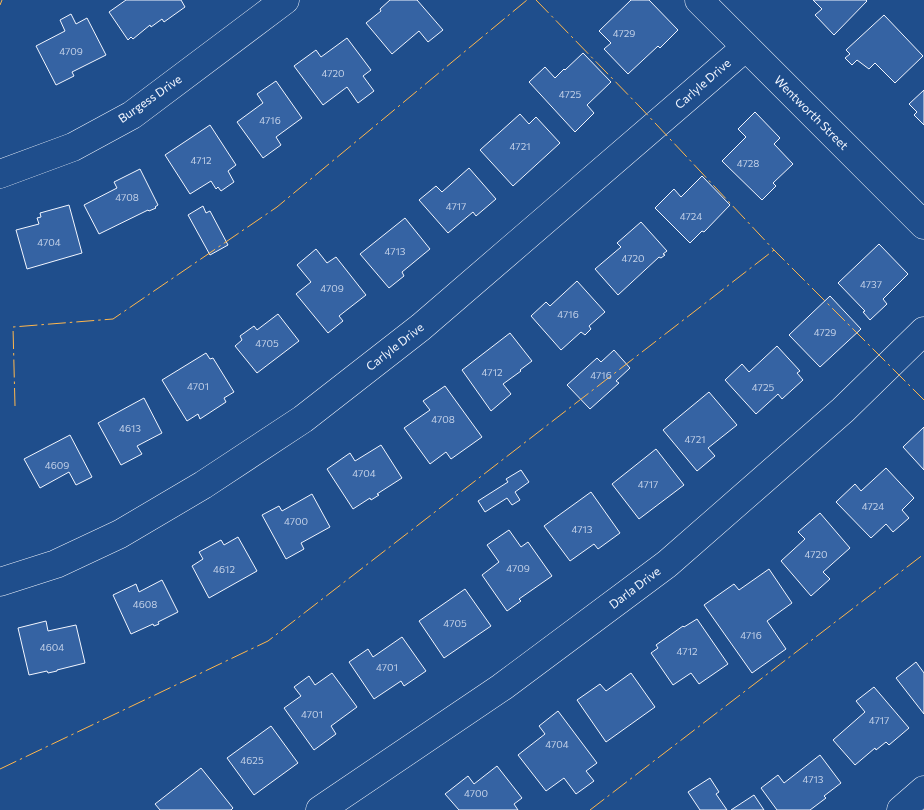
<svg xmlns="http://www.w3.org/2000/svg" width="924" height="810" viewBox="0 0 924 810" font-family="Commissioner,sans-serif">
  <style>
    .building { fill: #3563a3; stroke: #f2f6ff }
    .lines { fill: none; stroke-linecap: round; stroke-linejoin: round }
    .minor-casing { stroke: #f2f6ff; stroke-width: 29 }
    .minor { stroke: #1f4e8c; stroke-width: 28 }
    .power { stroke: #ffb74d; stroke-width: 1; stroke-dasharray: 18 4 2.5 4; stroke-linecap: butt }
    .labels { text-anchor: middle; stroke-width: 4; stroke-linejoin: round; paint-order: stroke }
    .number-label { font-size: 10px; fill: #c3d1e8 }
    .street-label { font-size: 12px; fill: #f2f6ff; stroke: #1f4e8c }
  </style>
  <rect width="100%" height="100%" fill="#1f4e8c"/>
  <path class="building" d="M126,0H181L185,7L164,22L162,19L151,27L150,25L133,39L131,37L128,40L109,12Z
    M390,0H417L443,30L428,42L419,31L392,54L366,23L381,11L380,9Z
    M631,0H649L678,30L660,48L658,46L628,74L604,49L611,43L599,31Z
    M813,0H866L867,1L834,35L815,15L822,9Z
    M71,14L76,24L87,18L106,55L72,72L74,76L56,85L36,46L65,31L60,20Z
    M884,15L923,56L895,83L875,63L869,69L857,60L852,65L845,58L850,54L846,50Z
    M347,38L371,70L363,76L374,91L358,103L347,87L323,105L294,66L316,50L321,57Z
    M583,53L611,82L587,105L594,113L575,132L529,82L545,67L555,78L564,69L565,70Z
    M276,81L302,118L276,137L281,145L263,158L237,122L263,103L257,94Z
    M924,90V125L914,115L917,112L909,104Z
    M755,112L780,138L774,144L793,164L773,183L776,186L762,200L722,161L746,137L738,129Z
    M520,114L529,124L536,117L560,143L513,186L480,150Z
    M210,125L236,165L228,171L234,182L221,191L218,187L216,189L211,181L190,194L165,155Z
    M469,168L496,199L476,216L473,212L448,233L419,200L436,186L442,192Z
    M140,169L158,205L155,207L156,208L149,211L148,210L99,234L84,205L117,188L114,182Z
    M702,176L730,205L704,232L702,231L690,243L655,208L674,189L681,197Z
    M69,205L82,253L27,269L16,230L39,224L37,218L41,217L40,213Z
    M203,206L206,213L210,211L228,245L210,255L188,215Z
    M405,218L430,249L402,272L404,276L389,288L360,254Z
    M641,222L667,251L663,254L665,255L661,258L659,257L618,295L595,269L621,247L617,243Z
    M879,244L908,274L883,299L887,304L870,320L863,312L865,311L838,283Z
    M316,249L327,263L336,257L366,295L339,316L343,321L328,333L296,294L311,282L297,265Z
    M577,281L605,312L589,326L591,329L585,335L581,332L561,350L531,316L546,302L550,306Z
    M830,296L861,329L820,367L789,335Z
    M278,314L299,341L257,373L235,346L242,340L240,336L254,326L257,330Z
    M510,333L532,361L520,370L521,371L503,384L511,394L491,411L462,370Z
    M777,346L800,371L797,373L803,380L782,399L778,394L756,414L725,380L742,364L749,372Z
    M614,350L630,368L616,381L619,383L590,409L567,385L597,358L601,362Z
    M206,353L210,359L213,358L234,392L224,398L226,402L200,419L198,414L187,421L162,380Z
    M445,386L482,437L451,459L446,452L430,464L404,428L430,410L423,401Z
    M709,392L737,425L708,448L715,456L697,471L663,430Z
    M144,398L162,433L137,446L142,454L121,465L98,423Z
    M924,427V470L903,447Z
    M70,435L92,477L76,485L69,472L40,488L24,459Z
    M381,445L402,478L377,494L379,495L371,500L370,498L353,509L327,469L350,453L355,461Z
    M656,449L684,485L639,519L612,484Z
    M886,468L914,498L902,510L909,518L893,532L886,524L871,538L836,502L855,484L861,491Z
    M521,470L529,482L515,492L520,500L512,505L507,498L485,512L478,501L508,482L506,479Z
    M591,492L620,533L598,549L594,544L570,561L544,526Z
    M312,494L330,527L301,543L304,549L286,559L262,515L279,506L282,511Z
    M820,513L850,548L823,572L830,579L811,596L781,561L805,539L798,532Z
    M509,530L521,547L528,542L552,576L519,599L521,601L507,611L482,575L499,562L487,545Z
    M238,537L257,571L209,598L192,566L203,559L199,552L221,540L224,545Z
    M769,569L792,603L767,621L786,649L752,673L704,605L734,584L739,590Z
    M162,580L178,612L158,622L159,624L154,626L153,624L131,634L113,595L136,584L139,592Z
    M465,589L491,626L444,658L419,621Z
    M697,619L728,664L699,684L691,673L673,685L651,653L658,648L656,645L683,626L684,627Z
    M46,621L48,631L76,625L85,663L57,670V671L48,673L47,671L29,675L18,628Z
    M402,637L426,671L404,686L401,681L374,699L349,662L368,649L373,657Z
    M916,662L924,673V714L896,678Z
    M332,673L357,707L331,726L336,734L314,750L284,708L301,696L294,687L309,676L315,685Z
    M631,673L655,707L606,742L577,700L600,684L606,691Z
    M874,687L909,728L889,745L886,742L876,750L875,748L855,765L833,740L865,712L856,701Z
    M558,711L597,763L586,771L594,781L576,794L564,778L546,791L518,755L545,734L539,726Z
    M271,726L298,763L254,795L227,758Z
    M820,755L841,783L824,796L826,798L810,810H777L761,788L778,775L784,783Z
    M497,766L522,798L514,804L518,810H459L445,794L468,776L474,784Z
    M201,768L233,808L231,810H160L155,804Z
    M710,778L719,792L716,794L727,810H700L688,792Z
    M754,795L764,810H731Z"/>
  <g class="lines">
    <g class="minor-casing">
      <path id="minor" d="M699,0L924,225
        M0,174L73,147L132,115L285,0
        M0,582L56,564L120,534L203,485L303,419L421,327L746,47
        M320,810L502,687L667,564L843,410L924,331
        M901,810L924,790"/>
    </g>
    <use href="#minor" class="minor"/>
    <path class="power" d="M536,0L641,108L774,250L924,400
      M0,5L2,0
      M15,406L13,327L113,319L277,207L527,0
      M0,769L268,641L774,250
      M590,810L924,554"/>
  </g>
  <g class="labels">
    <g class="number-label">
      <text x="624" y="37">4729</text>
      <text x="71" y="55">4709</text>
      <text x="333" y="77">4720</text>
      <text x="570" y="98">4725</text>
      <text x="270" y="124">4716</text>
      <text x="520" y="150">4721</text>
      <text x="201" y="164">4712</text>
      <text x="748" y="167">4728</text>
      <text x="127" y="201">4708</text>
      <text x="456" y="210">4717</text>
      <text x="691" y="220">4724</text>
      <text x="49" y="246">4704</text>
      <text x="395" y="255">4713</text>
      <text x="633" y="262">4720</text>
      <text x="871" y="288">4737</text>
      <text x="332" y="292">4709</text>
      <text x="568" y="318">4716</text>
      <text x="825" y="336">4729</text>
      <text x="267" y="347">4705</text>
      <text x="492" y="376">4712</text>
      <text x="601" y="379">4716</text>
      <text x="198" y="390">4701</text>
      <text x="763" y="391">4725</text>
      <text x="443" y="423">4708</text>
      <text x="130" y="432">4613</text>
      <text x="695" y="443">4721</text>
      <text x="57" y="469">4609</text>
      <text x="364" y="477">4704</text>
      <text x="648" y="488">4717</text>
      <text x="873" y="510">4724</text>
      <text x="296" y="525">4700</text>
      <text x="582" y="533">4713</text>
      <text x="816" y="558">4720</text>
      <text x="518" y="572">4709</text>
      <text x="224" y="573">4612</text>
      <text x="145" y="608">4608</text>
      <text x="455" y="627">4705</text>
      <text x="751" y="639">4716</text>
      <text x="52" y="651">4604</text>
      <text x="687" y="655">4712</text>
      <text x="387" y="671">4701</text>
      <text x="312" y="718">4701</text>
      <text x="879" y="724">4717</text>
      <text x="557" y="748">4704</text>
      <text x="252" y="764">4625</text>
      <text x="813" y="783">4713</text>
      <text x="476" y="797">4700</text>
    </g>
    <g class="street-label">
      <text transform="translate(703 84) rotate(-41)" y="4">Carlyle Drive</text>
      <text transform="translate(150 99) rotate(-35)" y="4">Burgess Drive</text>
      <text transform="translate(811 113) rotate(45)" y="4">Wentworth Street</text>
      <text transform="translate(395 347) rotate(-38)" y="4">Carlyle Drive</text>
      <text transform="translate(635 588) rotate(-37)" y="4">Darla Drive</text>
    </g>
  </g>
</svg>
